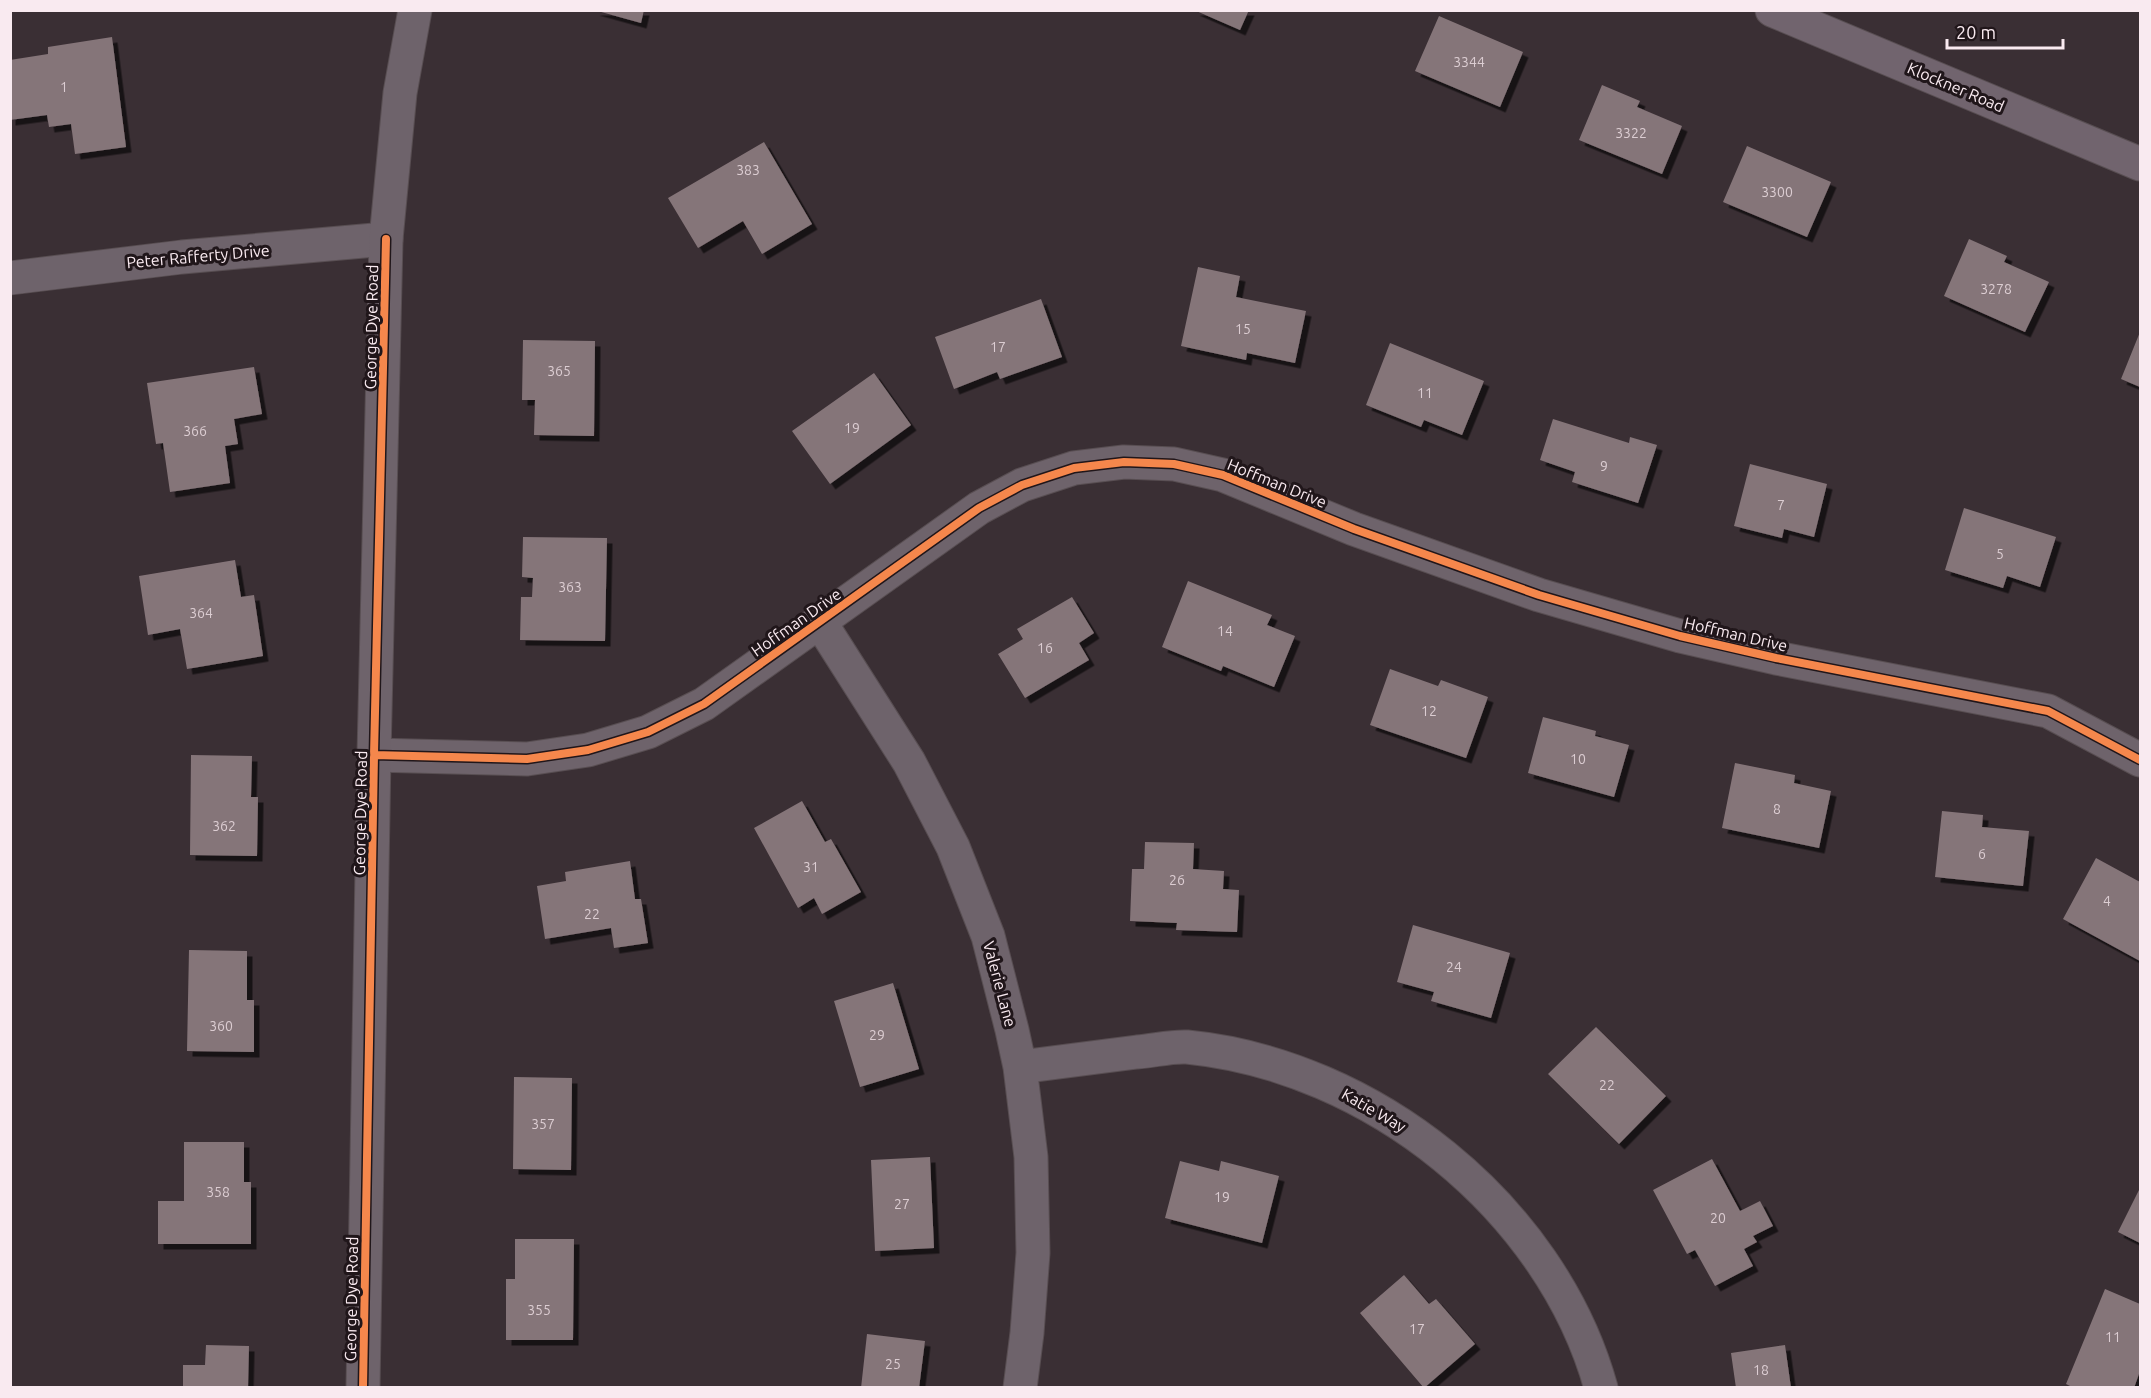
<svg xmlns="http://www.w3.org/2000/svg" width="2151" height="1398" viewBox="0 0 2151 1398" font-family="Ubuntu,sans-serif">
  <style>
    .building { fill: #857579; filter: url(#shadow) }
    .lines { fill: none; stroke-linecap: round; stroke-linejoin: round }
    .minor-casing { stroke: #584e52; stroke-width: 35 }
    .tertiary-casing { stroke: #584e52; stroke-width: 35 }
    .secondary-casing { stroke: #584e52; stroke-width: 35 }
    .minor { stroke: #6e636b; stroke-width: 33 }
    .tertiary { stroke: #6e636b; stroke-width: 33 }
    .secondary { stroke: #71646e; stroke-width: 33 }
    .cycleway-casing { stroke: #20161a; stroke-width: 11 }
    .cycleway { stroke: #f5874c; stroke-width: 8 }
    .labels { text-anchor: middle; stroke-width: 6; stroke-linejoin: round; paint-order: stroke }
    .number-label { font-size: 14px; fill: #dccdd2 }
    .street-label { font-size: 16px; fill: #f9eaf0; stroke: #20161a }
  </style>
  <defs>
    <filter id="shadow"><feDropShadow dx="5.5" dy="5.5" stdDeviation="0" flood-color="#0009"/></filter>
  </defs>
  <rect width="100%" height="100%" fill="#3a2f34"/>
  <path class="building" d="M594,10H644L641,23Z
    M1194,10H1249L1240,30Z
    M1439,16L1523,52L1500,107L1415,71Z
    M112,37L126,147L75,154L71,124L49,127L47,115L10,120V60L48,54V47Z
    M1602,85L1640,101L1637,107L1682,126L1662,174L1579,140Z
    M764,142L812,224L762,254L743,221L698,248L668,198Z
    M1747,146L1831,182L1807,237L1723,202Z
    M1969,239L2007,256L2004,262L2049,282L2025,332L1944,296Z
    M1198,267L1240,276L1236,297L1306,311L1295,363L1247,353L1246,360L1181,346Z
    M1041,299L1062,357L1000,379L997,372L954,389L935,337Z
    M2140,332V387L2121,379Z
    M523,340L595,341L594,436L534,435L535,400H522Z
    M1390,343L1484,381L1462,435L1424,420L1421,427L1366,405Z
    M254,367L262,414L234,419L238,444L225,446L230,483L170,492L163,443L156,444L147,383Z
    M874,373L911,425L830,484L792,431Z
    M1553,419L1629,443L1630,437L1657,445L1638,503L1572,482L1575,472L1540,460Z
    M1750,464L1827,484L1814,537L1784,529L1782,538L1734,526Z
    M1964,508L2056,537L2040,587L2007,576L2003,588L1945,570Z
    M523,537L607,538L605,641L520,640L521,597H532L533,578L522,577Z
    M235,560L241,597L254,595L263,656L187,669L180,629L148,635L139,576Z
    M1188,581L1272,615L1267,625L1295,636L1274,687L1223,666L1221,671L1162,647Z
    M1072,597L1094,633L1079,643L1089,660L1025,698L998,654L1023,639L1017,629Z
    M1390,669L1438,686L1441,680L1488,697L1466,758L1370,725Z
    M1543,717L1596,731L1595,736L1629,745L1614,797L1528,773Z
    M191,755L252,756L251,797H258L257,856L190,855Z
    M1735,763L1795,775L1794,783L1831,791L1819,848L1722,828Z
    M802,801L825,842L831,839L861,892L822,914L814,898L798,908L754,828Z
    M1942,811L1983,815L1982,827L2029,831L2023,886L1935,877Z
    M1145,842L1194,843L1193,869L1224,871L1223,889L1239,890L1237,932L1176,930L1177,923L1130,921L1132,869H1144Z
    M2096,858L2140,882V961L2063,919Z
    M630,861L635,899H641L648,943L614,948L611,928L545,939L537,886L566,881L565,872Z
    M1413,925L1510,953L1491,1018L1431,1001L1434,992L1397,982Z
    M189,950L247,951V1000H254V1052L187,1051Z
    M893,983L919,1069L860,1087L834,1001Z
    M1596,1027L1666,1096L1619,1144L1548,1074Z
    M514,1077L572,1078L571,1170L513,1169Z
    M184,1142H244V1182H251V1244H158V1201H184Z
    M930,1157L934,1248L875,1251L871,1160Z
    M1712,1159L1740,1211L1760,1201L1773,1226L1753,1236L1757,1242L1744,1249L1753,1266L1715,1286L1695,1250L1687,1254L1653,1190Z
    M1180,1161L1219,1171L1221,1161L1279,1176L1262,1243L1165,1218Z
    M2140,1188V1243L2118,1232Z
    M515,1239H574L573,1340H506V1279H515Z
    M1404,1275L1429,1304L1436,1299L1475,1344L1424,1388L1360,1313Z
    M2105,1289L2140,1304V1371L2134,1388H2074L2066,1384Z
    M867,1334L925,1341L919,1388H861Z
    M206,1345L249,1346L248,1388H183V1365H205Z
    M1785,1345L1791,1388H1736L1731,1353Z"/>
  <g class="lines">
    <g class="minor-casing">
      <path id="minor" d="M10,278L182,257L386,239
        M820,622L909,762L953,847L988,936L1012,1030L1020,1067L1031,1157L1033,1253L1027,1333L1020,1388
        M374,755L527,759L588,750L648,732L704,704L979,508L1022,485L1074,468L1124,462L1174,464L1223,475L1354,529L1539,595L1680,636L1776,658L2048,711L2140,760
        M1020,1067C1059,1062 1098,1057 1137,1052C1153,1051 1171,1046 1187,1047C1371,1065 1551,1207 1601,1388"/>
    </g>
    <g class="tertiary-casing">
      <path id="tertiary" d="M363,1388L374,755L386,239L400,93L415,10"/>
    </g>
    <g class="secondary-casing">
      <path id="secondary" d="M1772,10L2140,164"/>
    </g>
    <use href="#minor" class="minor"/>
    <use href="#tertiary" class="tertiary"/>
    <use href="#secondary" class="secondary"/>
    <g class="cycleway-casing">
      <path id="cycleway" d="M374,755L527,759L588,750L648,732L704,704L979,508L1022,485L1074,468L1124,462L1174,464L1223,475L1354,529L1539,595L1680,636L1776,658L2048,711L2140,760
        M363,1388L374,755L386,239"/>
    </g>
    <use href="#cycleway" class="cycleway"/>
  </g>
  <g class="labels">
    <g class="number-label">
      <text x="1469" y="67">3344</text>
      <text x="64" y="92">1</text>
      <text x="1631" y="138">3322</text>
      <text x="748" y="175">383</text>
      <text x="1777" y="197">3300</text>
      <text x="1996" y="294">3278</text>
      <text x="1243" y="334">15</text>
      <text x="998" y="352">17</text>
      <text x="559" y="376">365</text>
      <text x="1425" y="398">11</text>
      <text x="852" y="433">19</text>
      <text x="195" y="436">366</text>
      <text x="1604" y="471">9</text>
      <text x="1781" y="510">7</text>
      <text x="2000" y="559">5</text>
      <text x="570" y="592">363</text>
      <text x="201" y="618">364</text>
      <text x="1225" y="636">14</text>
      <text x="1045" y="653">16</text>
      <text x="1429" y="716">12</text>
      <text x="1578" y="764">10</text>
      <text x="1777" y="814">8</text>
      <text x="224" y="831">362</text>
      <text x="1982" y="859">6</text>
      <text x="811" y="872">31</text>
      <text x="1177" y="885">26</text>
      <text x="2107" y="906">4</text>
      <text x="592" y="919">22</text>
      <text x="1454" y="972">24</text>
      <text x="221" y="1031">360</text>
      <text x="877" y="1040">29</text>
      <text x="1607" y="1090">22</text>
      <text x="543" y="1129">357</text>
      <text x="218" y="1197">358</text>
      <text x="1222" y="1202">19</text>
      <text x="902" y="1209">27</text>
      <text x="1718" y="1223">20</text>
      <text x="539" y="1315">355</text>
      <text x="1417" y="1334">17</text>
      <text x="2113" y="1342">11</text>
      <text x="893" y="1369">25</text>
      <text x="1761" y="1375">18</text>
    </g>
    <g class="street-label">
      <text transform="translate(1956 87) rotate(23)" y="6">Klockner Road</text>
      <text transform="translate(198 256) rotate(-5)" y="6">Peter Rafferty Drive</text>
      <text transform="translate(371 327) rotate(-89)" y="6">George Dye Road</text>
      <text transform="translate(1277 483) rotate(22)" y="6">Hoffman Drive</text>
      <text transform="translate(796 622) rotate(-35)" y="6">Hoffman Drive</text>
      <text transform="translate(1736 634) rotate(13)" y="6">Hoffman Drive</text>
      <text transform="translate(360 813) rotate(-89)" y="6">George Dye Road</text>
      <text transform="translate(1000 984) rotate(75)" y="6">Valerie Lane</text>
      <text transform="translate(1374 1110) rotate(30)" y="6">Katie Way</text>
      <text transform="translate(351 1299) rotate(-89)" y="6">George Dye Road</text>
    </g>
  </g>
  <rect width="2151" height="1398" fill="none" stroke="#f9eaf0" stroke-width="24"/>
  <path d="M1947 39v9h116v-9" fill="none" stroke="#f9eaf0" stroke-width="3"/>
  <text x="1956" y="39" font-size="18" fill="#f9eaf0" stroke="#20161a" stroke-width="4.5" paint-order="stroke">20 m</text>
</svg>
